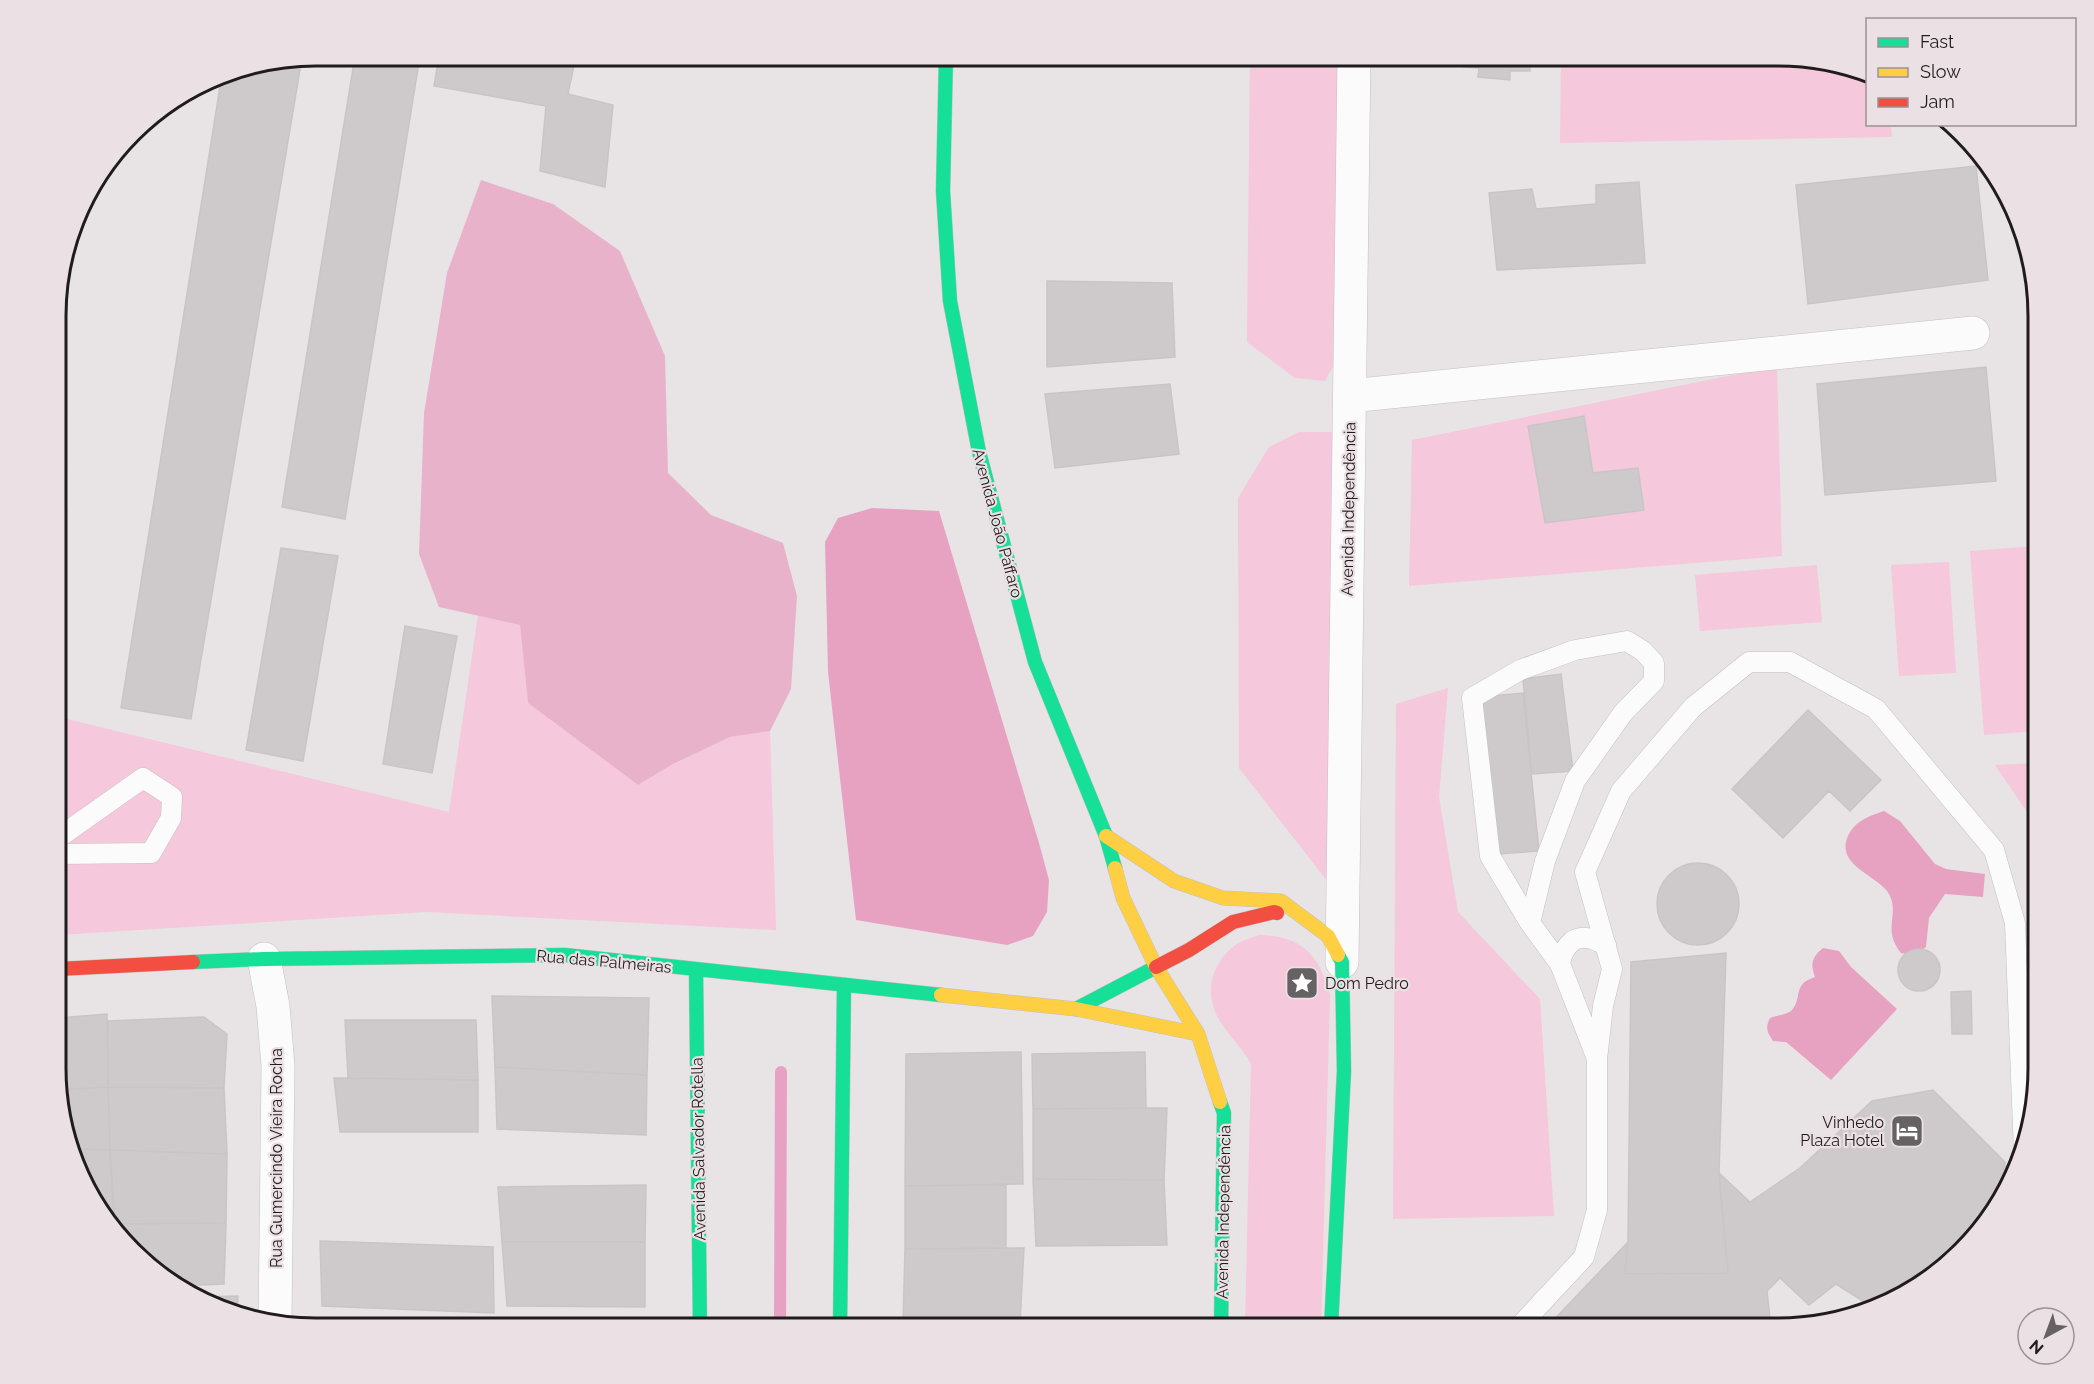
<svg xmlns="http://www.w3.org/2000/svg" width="2094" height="1384" viewBox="0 0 2094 1384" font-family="Raleway,sans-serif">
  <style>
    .green { fill: #f5c8db }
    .forest { fill: #e9b2cb }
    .water { fill: #e7a2c1 }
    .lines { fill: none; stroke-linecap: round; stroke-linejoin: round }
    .stream { stroke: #e7a2c1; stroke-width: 12 }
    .building { fill: #cecacc; stroke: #c9c5c6; stroke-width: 1.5 }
    .lane-casing { stroke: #c4c1c2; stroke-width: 21 }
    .street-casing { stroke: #c4c1c2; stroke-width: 34 }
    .fast-casing { stroke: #c4c1c2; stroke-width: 15 }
    .slow-casing { stroke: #c4c1c2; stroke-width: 15 }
    .jam-casing { stroke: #c4c1c2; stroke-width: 15 }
    .lane { stroke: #fcfbfb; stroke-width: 20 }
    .street { stroke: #fcfbfb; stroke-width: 33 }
    .fast { stroke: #16e098; stroke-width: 14 }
    .slow { stroke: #ffcf43; stroke-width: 14 }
    .jam { stroke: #f24e42; stroke-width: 14 }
    .labels { text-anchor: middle; stroke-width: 4.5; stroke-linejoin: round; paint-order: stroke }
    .street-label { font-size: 16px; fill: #201c1e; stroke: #ebe0e4 }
    .poi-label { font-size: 16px; fill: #201c1e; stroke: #ebe0e4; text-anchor: start }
    .rim { fill: none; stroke: #201c1e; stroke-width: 3 }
  </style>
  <rect width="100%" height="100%" fill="#e8e3e5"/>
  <path class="green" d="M1250,56H1340L1336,361L1325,381L1295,378L1247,342Z
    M1561,56H1778L1861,69L1867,72L1868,124L1891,125L1892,137L1560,143Z
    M1777,366L1782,556L1409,586L1412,440Z
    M1299,432H1332L1328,882L1239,768L1238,498L1269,447Z
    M2038,546V731L1984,735L1970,551Z
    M1949,562L1956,673L1899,676L1891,565Z
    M1817,565L1822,622L1700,631L1695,575Z
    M478,615L520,625L528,703L638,785L673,764L730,737L770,731L776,930L426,912L58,935V709L67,719L449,812Z
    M1448,688L1439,797L1458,912L1540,999L1554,1216L1393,1219L1396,704Z
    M2038,763V828L1995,765Z
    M1259,935C1302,936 1319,954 1330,995L1321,1328H1245L1251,1064C1242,1046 1225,1033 1216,1014C1204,988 1214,960 1237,944C1243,940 1252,938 1259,935Z"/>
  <path class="forest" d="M481,180L553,204L620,251L665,356L668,473L711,515L783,543L797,596L791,689L770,731L730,737L673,764L638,785L528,703L520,625L439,607L419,554L424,413L447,273Z"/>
  <path class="water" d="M872,508L939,511L1039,843L1049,880L1047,912L1033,936L1007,945L856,920L828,672L825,542L838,518Z
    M1884,811L1900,821L1935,864L1946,869L1985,874L1983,897L1945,894L1929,918L1926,947L1914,956L1901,953C1882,929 1899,916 1890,896C1882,876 1834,867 1848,836C1855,821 1869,816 1884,811Z
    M1823,948L1839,951L1851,967L1897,1009L1831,1080L1786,1042L1773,1041C1767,1032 1765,1028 1770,1018C1777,1015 1787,1015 1792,1010C1803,997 1792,984 1815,977C1810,964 1812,957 1823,948Z"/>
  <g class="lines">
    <path class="stream" d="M780,1328L781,1072"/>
  </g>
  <path class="building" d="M355,56H420L345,519L282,507Z
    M439,56H576L568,94L613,105L605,187L540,171L546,106L434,86Z
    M1464,56H1530V71H1510V80L1478,77L1479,68L1464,67Z
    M302,58L191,719L121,708L222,74Z
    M1976,166L1988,280L1808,304L1796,185Z
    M1639,182L1645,263L1497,270L1489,193L1532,189L1536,209L1596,204V185Z
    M1047,281L1172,283L1175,357L1047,367Z
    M1986,367L1996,481L1825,495L1817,384Z
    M1170,384L1179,454L1055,468L1045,394Z
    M1584,416L1593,473L1638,468L1644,510L1545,523L1528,426Z
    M281,548L338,556L303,761L246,750Z
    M405,626L457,636L432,773L383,764Z
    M1561,674L1573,771L1532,774L1523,679Z
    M1523,693L1539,851L1497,854L1481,697Z
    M1808,710L1881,780L1850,811L1829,791L1783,838L1732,789Z
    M1657 904a41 41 0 1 1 82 0a41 41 0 1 1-82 0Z
    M1898 970a21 21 0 1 1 42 0a21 21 0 1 1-42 0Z
    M1726,953L1719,1173L1750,1202L1800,1168L1872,1101L1933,1090L2005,1162V1191L1994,1213L1954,1251H1949L1886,1300L1869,1305L1836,1284L1809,1305L1780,1278L1767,1291L1771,1328H1546L1628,1242L1631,962Z
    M1726,953L1719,1173L1728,1273L1625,1274L1628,1242L1631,962Z
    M1971,991L1972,1034H1952L1951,992Z
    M492,996L649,998L647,1075L495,1067Z
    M107,1014L108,1087L58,1090V1018Z
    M204,1017L227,1034L224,1088L108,1087V1021Z
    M345,1020H476L478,1080L348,1078Z
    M1021,1052L1023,1184L905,1186L906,1054Z
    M1145,1052L1146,1108L1033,1109L1032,1054Z
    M495,1067L647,1075L646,1135L497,1129Z
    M334,1078L478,1080V1132H340Z
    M108,1087L224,1088L227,1154L110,1150Z
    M108,1087L110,1150L74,1149L58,1101V1090Z
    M1146,1108H1167L1164,1180L1033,1179V1109Z
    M74,1149L110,1150L114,1224L91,1198Z
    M110,1150L227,1154L226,1223L115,1224Z
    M1033,1179L1164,1180L1167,1245L1036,1246Z
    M646,1185L645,1242H502L498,1187Z
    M1006,1185V1248L905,1249V1186Z
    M226,1223L224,1284L175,1286L115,1224Z
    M320,1241L493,1247L494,1313L322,1306Z
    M502,1242H645V1307L507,1306Z
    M1024,1248L1020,1323L903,1324L905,1249Z
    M238,1296L237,1315L196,1297Z
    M1020,1323L1021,1328H903V1324Z"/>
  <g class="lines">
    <g class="lane-casing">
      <path id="lane" d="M58,838L143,778L172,797L171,818L151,853L58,854
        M1530,923L1490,856L1472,698L1520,670L1575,650L1627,641L1643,651L1654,663V681L1623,713L1575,781L1545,861L1530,923L1560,964L1596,1056
        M1560,964C1562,951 1571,936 1586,938C1592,938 1600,943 1606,945
        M1518,1328L1584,1257L1597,1210V1059L1603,1006L1612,969L1585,872L1621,791L1693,707L1749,662H1790L1876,709L1994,850L2015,923L2024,1152"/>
    </g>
    <g class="street-casing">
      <path id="street" d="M1350,396L1973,333
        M264,959L273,1006L278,1066L275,1322
        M1342,962L1354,56"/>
    </g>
    <g class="fast-casing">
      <path id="fast" d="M946,56L943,191L950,301L979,452L1035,662L1106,836L1115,868
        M193,962L264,959L565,955L941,995
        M696,969L700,1328
        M1076,1009L1156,967
        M1220,1102L1224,1113L1221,1328
        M840,1328L844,985
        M1331,1328L1344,1071L1342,962L1338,955"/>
    </g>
    <g class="slow-casing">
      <path id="slow" d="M1106,836L1174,881L1223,898L1281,901L1328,936L1338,955
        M1115,868L1123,898L1156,967L1198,1034L1220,1102
        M941,995L1076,1009L1198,1034"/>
    </g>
    <g class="jam-casing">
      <path id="jam" d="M1156,967L1189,950L1233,922L1274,912L1277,913
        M58,969L193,962"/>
    </g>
    <use href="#lane" class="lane"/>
    <use href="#street" class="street"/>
    <use href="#fast" class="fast"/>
    <use href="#slow" class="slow"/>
    <use href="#jam" class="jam"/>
  </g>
  <defs>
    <g id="sight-square" transform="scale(1.725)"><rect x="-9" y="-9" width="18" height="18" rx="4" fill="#666264" stroke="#ebe0e4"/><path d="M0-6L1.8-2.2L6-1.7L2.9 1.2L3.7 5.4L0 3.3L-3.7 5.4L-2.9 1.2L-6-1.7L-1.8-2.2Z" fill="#fff"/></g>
    <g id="hotel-square" transform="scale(1.725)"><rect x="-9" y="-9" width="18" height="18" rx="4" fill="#666264" stroke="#ebe0e4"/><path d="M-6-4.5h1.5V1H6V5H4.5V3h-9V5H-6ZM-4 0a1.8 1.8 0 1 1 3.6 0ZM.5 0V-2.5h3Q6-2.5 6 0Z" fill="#fff"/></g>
  </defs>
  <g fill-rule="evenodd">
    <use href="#sight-square" x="1302" y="983"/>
    <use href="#hotel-square" x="1907" y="1131"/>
  </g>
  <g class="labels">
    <g class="street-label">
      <text transform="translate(1348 509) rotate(-89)" y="6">Avenida Independência</text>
      <text transform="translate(998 523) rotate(75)" y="6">Avenida João Páffaro</text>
      <text transform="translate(604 961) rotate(5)" y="6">Rua das Palmeiras</text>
      <text transform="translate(698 1149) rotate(-91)" y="6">Avenida Salvador Rotella</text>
      <text transform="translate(276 1158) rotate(-90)" y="6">Rua Gumercindo Vieira Rocha</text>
      <text transform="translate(1223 1212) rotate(-89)" y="6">Avenida Independência</text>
    </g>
    <g class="poi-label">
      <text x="1325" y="989">Dom Pedro</text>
      <text x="1884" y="1128" text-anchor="end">Vinhedo<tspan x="1884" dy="18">Plaza Hotel</tspan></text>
    </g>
  </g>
  <path d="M0 0H2094V1384H0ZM316 66H1778A250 250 0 0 1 2028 316V1068A250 250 0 0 1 1778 1318H316A250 250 0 0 1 66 1068V316A250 250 0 0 1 316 66Z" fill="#ebe0e4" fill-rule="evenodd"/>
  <path class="rim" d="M316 66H1778A250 250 0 0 1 2028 316V1068A250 250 0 0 1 1778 1318H316A250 250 0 0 1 66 1068V316A250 250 0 0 1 316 66Z"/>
  <rect x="1866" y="18" width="210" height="108" fill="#ebe0e4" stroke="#9a9295" stroke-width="1.5"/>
  <rect x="1878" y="38" width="30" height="9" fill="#16e098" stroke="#9a9295" stroke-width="1.5"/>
  <text x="1920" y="48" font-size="18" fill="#201c1e">Fast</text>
  <rect x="1878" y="68" width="30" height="9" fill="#ffcf43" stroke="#9a9295" stroke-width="1.5"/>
  <text x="1920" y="78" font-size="18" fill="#201c1e">Slow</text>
  <rect x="1878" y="98" width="30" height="9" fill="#f24e42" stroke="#9a9295" stroke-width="1.5"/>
  <text x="1920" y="108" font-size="18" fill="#201c1e">Jam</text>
  <g transform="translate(2046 1336) rotate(221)"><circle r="28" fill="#ebe0e4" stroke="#9a9295" stroke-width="1.5"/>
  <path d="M0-4.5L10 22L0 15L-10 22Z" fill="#666264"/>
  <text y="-9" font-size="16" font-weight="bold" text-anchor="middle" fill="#201c1e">N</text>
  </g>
</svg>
